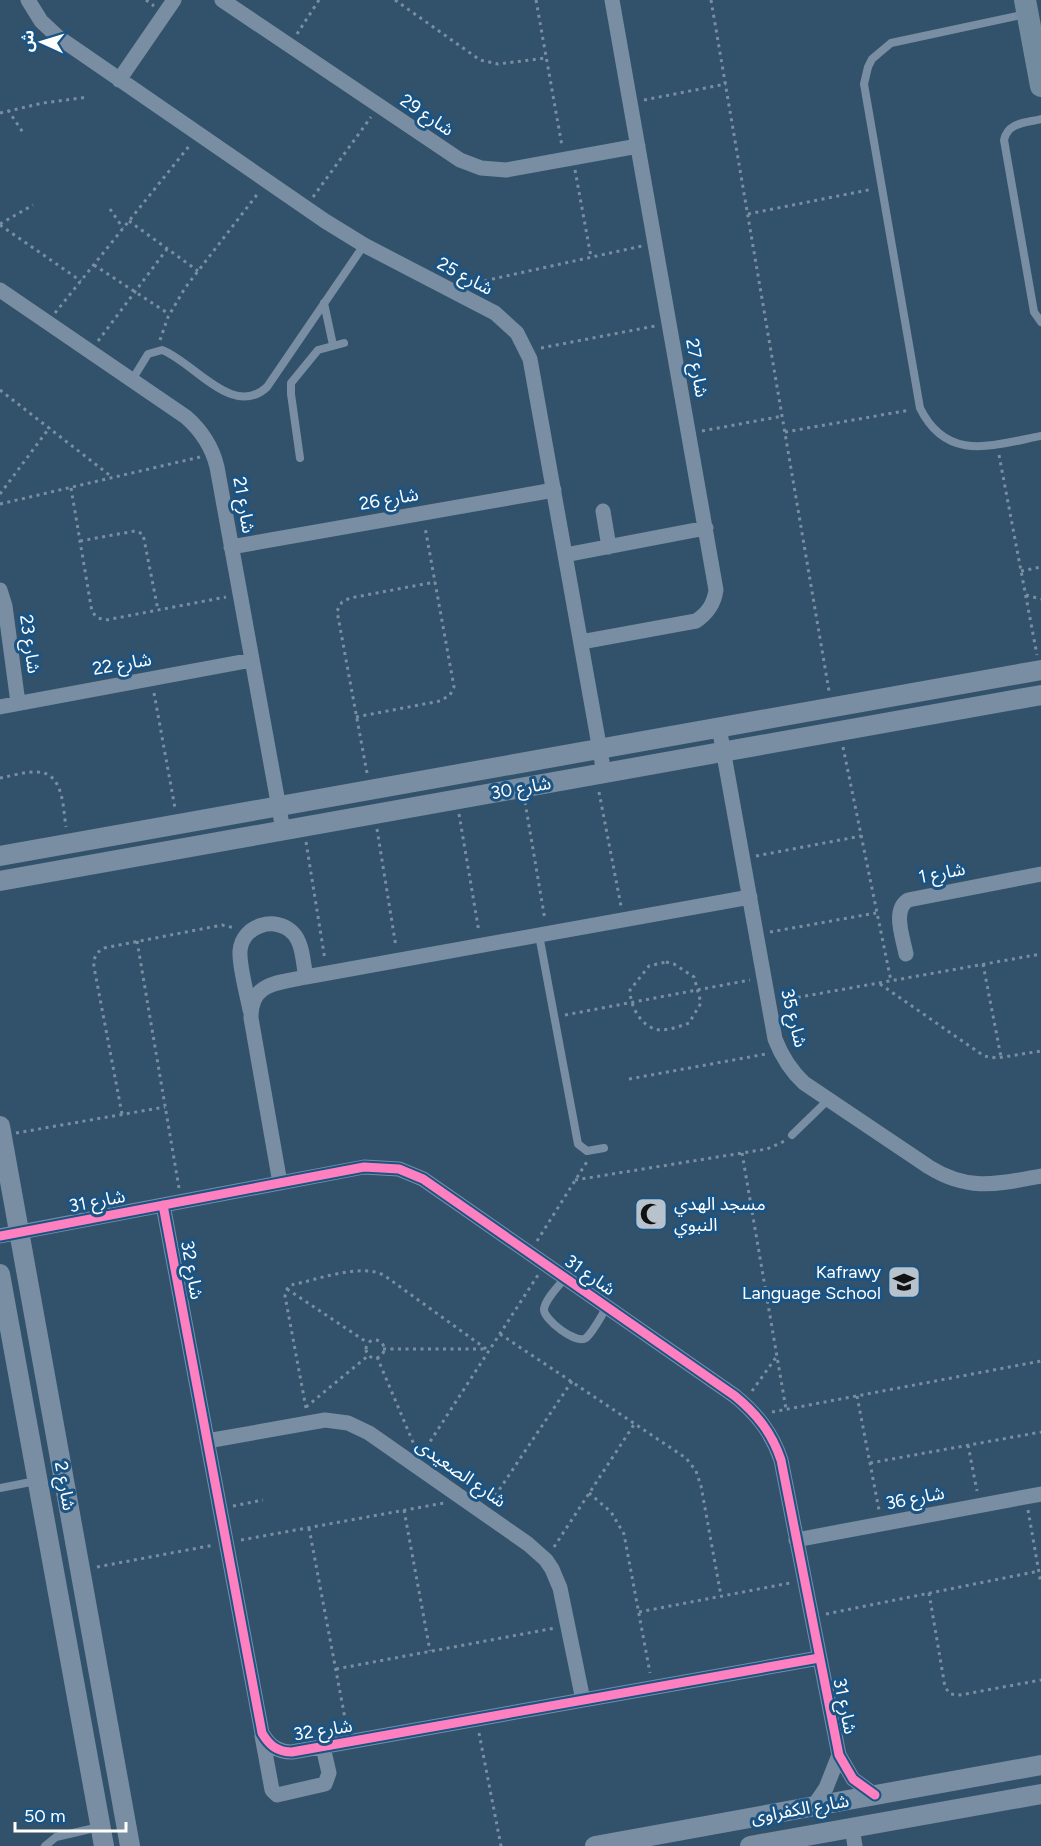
<svg xmlns="http://www.w3.org/2000/svg" width="1041" height="1846" viewBox="0 0 1041 1846" font-family="Figtree,'Noto Sans Arabic',sans-serif">
  <style>
    .lines { fill: none; stroke-linecap: round; stroke-linejoin: round }
    .path { stroke: #798ea2; stroke-width: 3; stroke-dasharray: 3 4.5; stroke-linecap: butt }
    .service { stroke: #798ea2; stroke-width: 8 }
    .minor { stroke: #798ea2; stroke-width: 15 }
    .tertiary { stroke: #798ea2; stroke-width: 20 }
    .secondary { stroke: #738b9f; stroke-width: 22 }
    .cycleway-casing { stroke: #1a5484; stroke-width: 13 }
    .cycleway { stroke: #ff80c0; stroke-width: 9 }
    .labels { text-anchor: middle; stroke-width: 6; stroke-linejoin: round; paint-order: stroke }
    .street-label { font-size: 18px; fill: #fff; stroke: #1a5484 }
    .poi-label { font-size: 18px; fill: #fff; stroke: #1a5484; text-anchor: start }
  </style>
  <rect width="100%" height="100%" fill="#32526c"/>
  <g class="lines">
    <path class="path" d="M146,0L154,6
      M395,0L480,60L498,64L546,58
      M536,0L562,146
      M711,0L829,691
      M297,34L319,0
      M644,100L726,84
      M8,110L24,134
      M0,113L43,103L88,97
      M575,170L591,257
      M313,197L371,117
      M110,209L123,228
      M748,214L873,189
      M129,221L198,271
      M0,224L33,205
      M0,225L81,281
      M94,265L169,314
      M470,284L642,246
      M55,313L190,145
      M160,340L168,317L185,288L259,192
      M98,341L167,249
      M541,348L655,326
      M0,390L112,477
      M702,431L783,416
      M785,432L910,410
      M999,455L1037,655
      M71,488L92,612L98,618L106,620L226,597
      M0,494L50,427
      M0,504L200,457
      M80,541L135,531L143,534L158,610
      M1021,571L1041,567
      M1026,595L1041,599
      M154,693L175,808
      M356,717L440,701L450,695L454,687L425,527
      M843,747L891,981
      M367,773L337,611L342,602L350,598L435,582
      M0,778C12,776 26,771 38,772C64,773 63,809 66,827
      M599,792L621,906
      M525,802L545,920
      M459,814L479,932
      M377,829L396,947
      M306,842L325,960
      M756,856L861,836
      M770,932L876,913
      M137,941L179,1188
      M666,962L674,964L694,977L701,1003L689,1023C681,1026 669,1030 660,1030C641,1028 630,1006 630,990L649,966Z
      M983,964L1001,1057
      M880,984L984,1056L997,1058L1041,1051
      M783,1000L1041,954
      M565,1015L750,980
      M629,1079L766,1054
      M122,1114L94,967C93,959 96,952 104,948L222,925L235,928
      M16,1133L165,1107
      M742,1153L786,1409
      M575,1180L767,1149L785,1141
      M537,1241L588,1160
      M287,1289L368,1343
      M500,1334L686,1458L696,1471L701,1486L721,1596
      M366 1349a9 9 0 1 1 18 0a9 9 0 1 1-18 0Z
      M383,1349H484
      M377,1357L415,1447
      M752,1391L777,1356
      M857,1396L879,1510
      M306,1407L369,1355
      M306,1408L285,1296L287,1289L291,1285C317,1280 362,1262 385,1276L489,1351
      M772,1412L1041,1361
      M968,1445L977,1491
      M422,1454L538,1275
      M870,1463L1041,1432
      M589,1493L611,1512L624,1534L650,1673
      M491,1502L572,1381
      M233,1506L263,1500
      M404,1510L430,1651
      M1028,1510L1041,1584
      M309,1528L347,1729
      M241,1540L444,1503
      M554,1547L635,1423
      M97,1567L214,1545
      M929,1593L945,1687L950,1694L960,1695L1041,1680
      M639,1612L790,1583
      M826,1614L1039,1571
      M336,1669L555,1628
      M479,1733L501,1846"/>
    <path class="service" d="M1026,14L891,43L872,59L868,67L864,84L920,408C947,463 993,445 1041,436
      M1041,119C1026,123 1008,122 1004,140L1034,312L1041,322
      M324,303L333,345
      M132,380L148,354L162,350C194,362 233,419 267,387L364,245
      M300,458L291,394V383L318,350L344,343
      M539,935L578,1144L587,1151L604,1148
      M792,1135L829,1099
      M565,1278C559,1286 546,1298 544,1309C543,1319 576,1345 586,1338C594,1331 601,1316 607,1307
      M0,1488L36,1481
      M45,1846L56,1837L99,1827"/>
    <path class="minor" d="M28,0L41,21L58,37L325,221L364,245L495,313L517,333L530,359L604,773
      M222,0L460,160L481,168L506,170L638,146
      M119,80L174,0
      M0,290L186,417C202,431 212,446 217,467L283,830
      M603,511L609,547
      M231,547L554,490
      M565,555L706,528
      M0,590L5,606L18,703
      M581,642L696,621C708,613 714,604 716,590L612,0
      M0,707L252,660
      M719,727L775,1039C782,1057 790,1070 804,1083L929,1167C969,1192 998,1184 1041,1176
      M906,954C903,938 892,910 908,900L1041,874
      M250,1010C247,994 239,966 240,951C242,925 276,915 293,933C303,943 303,964 306,977
      M280,1183L251,1018C250,982 279,983 306,977L750,897
      M163,1205L262,1733C269,1745 277,1752 292,1752L819,1658
      M0,1236L364,1167L399,1169L423,1179L735,1396C757,1414 772,1433 781,1460L839,1755L853,1779L875,1795
      M207,1441L325,1420L348,1423L369,1433L528,1544L546,1560L552,1569L560,1588L583,1700
      M796,1540L1041,1494
      M262,1736L272,1790L277,1795L325,1784L329,1773L323,1747
      M813,1807L826,1788L839,1755
      M852,1828L855,1846"/>
    <path class="tertiary" d="M0,856L1041,670
      M0,881L1041,695
      M0,1126L130,1846
      M0,1274L104,1846
      M595,1846L1041,1765
      M750,1846L1041,1794"/>
    <path class="secondary" d="M1025,0L1041,86"/>
    <g class="cycleway-casing">
      <path id="cycleway" d="M163,1205L262,1733C269,1745 277,1752 292,1752L819,1658
        M0,1236L364,1167L399,1169L423,1179L735,1396C757,1414 772,1433 781,1460L839,1755L853,1779L875,1795"/>
    </g>
    <use href="#cycleway" class="cycleway"/>
  </g>
  <defs>
    <g id="mosque-square" transform="scale(1.725)"><rect x="-9" y="-9" width="18" height="18" rx="4" fill="#b7c2cc" stroke="#1a5484"/><path d="M3.5-4.9A6 6 0 1 0 3.5 4.9A5 5 0 1 1 3.5-4.9Z" fill="#111"/></g>
    <g id="school-square" transform="scale(1.725)"><rect x="-9" y="-9" width="18" height="18" rx="4" fill="#b7c2cc" stroke="#1a5484"/><path d="M0-5L7-2L0 1L-7-2ZM-4 1L0 2.5L4 1V4Q0 6-4 4Z" fill="#111"/></g>
  </defs>
  <g fill-rule="evenodd">
    <use href="#mosque-square" x="651" y="1214"/>
    <use href="#school-square" x="904" y="1282"/>
  </g>
  <g class="labels">
    <g class="street-label">
      <text transform="translate(427 115) rotate(34)" y="6">شارع 29</text>
      <text transform="translate(465 276) rotate(28)" y="6">شارع 25</text>
      <text transform="translate(697 368) rotate(80)" y="6">شارع 27</text>
      <text transform="translate(389 499) rotate(-10)" y="6">شارع 26</text>
      <text transform="translate(244 505) rotate(80)" y="6">شارع 21</text>
      <text transform="translate(30 644) rotate(82)" y="6">شارع 23</text>
      <text transform="translate(122 664) rotate(-10)" y="6">شارع 22</text>
      <text transform="translate(521 788) rotate(-10)" y="6">شارع 30</text>
      <text transform="translate(942 873) rotate(-11)" y="6">شارع 1</text>
      <text transform="translate(794 1018) rotate(76)" y="6">شارع 35</text>
      <text transform="translate(97 1201) rotate(-11)" y="6">شارع 31</text>
      <text transform="translate(192 1270) rotate(80)" y="6">شارع 32</text>
      <text transform="translate(590 1275) rotate(35)" y="6">شارع 31</text>
      <text transform="translate(461 1473) rotate(35)" y="6">شارع الصعيدى</text>
      <text transform="translate(65 1486) rotate(80)" y="6">شارع 2</text>
      <text transform="translate(915 1498) rotate(-11)" y="6">شارع 36</text>
      <text transform="translate(845 1706) rotate(78)" y="6">شارع 31</text>
      <text transform="translate(323 1730) rotate(-9)" y="6">شارع 32</text>
      <text transform="translate(800 1809) rotate(-10)" y="6">شارع الكفراوى</text>
    </g>
    <g class="poi-label">
      <text x="674" y="1210">مسجد الهدي<tspan x="674" dy="21">النبوي</tspan></text>
      <text x="881" y="1278" text-anchor="end">Kafrawy<tspan x="881" dy="21">Language School</tspan></text>
    </g>
  </g>
  <g transform="translate(42 42) rotate(274)" stroke="#1a5484" stroke-width="4.5" paint-order="stroke">
  <path d="M0-4.5L10 22L0 15L-10 22Z" fill="#ffffff"/>
  <text y="-9" font-size="16" font-weight="bold" text-anchor="middle" fill="#ffffff">ش</text>
  </g>
  <path d="M15 1822v9h111v-9" fill="none" stroke="#ffffff" stroke-width="3"/>
  <text x="24" y="1822" font-size="18" fill="#ffffff" stroke="#1a5484" stroke-width="4.5" paint-order="stroke">50 m</text>
</svg>
